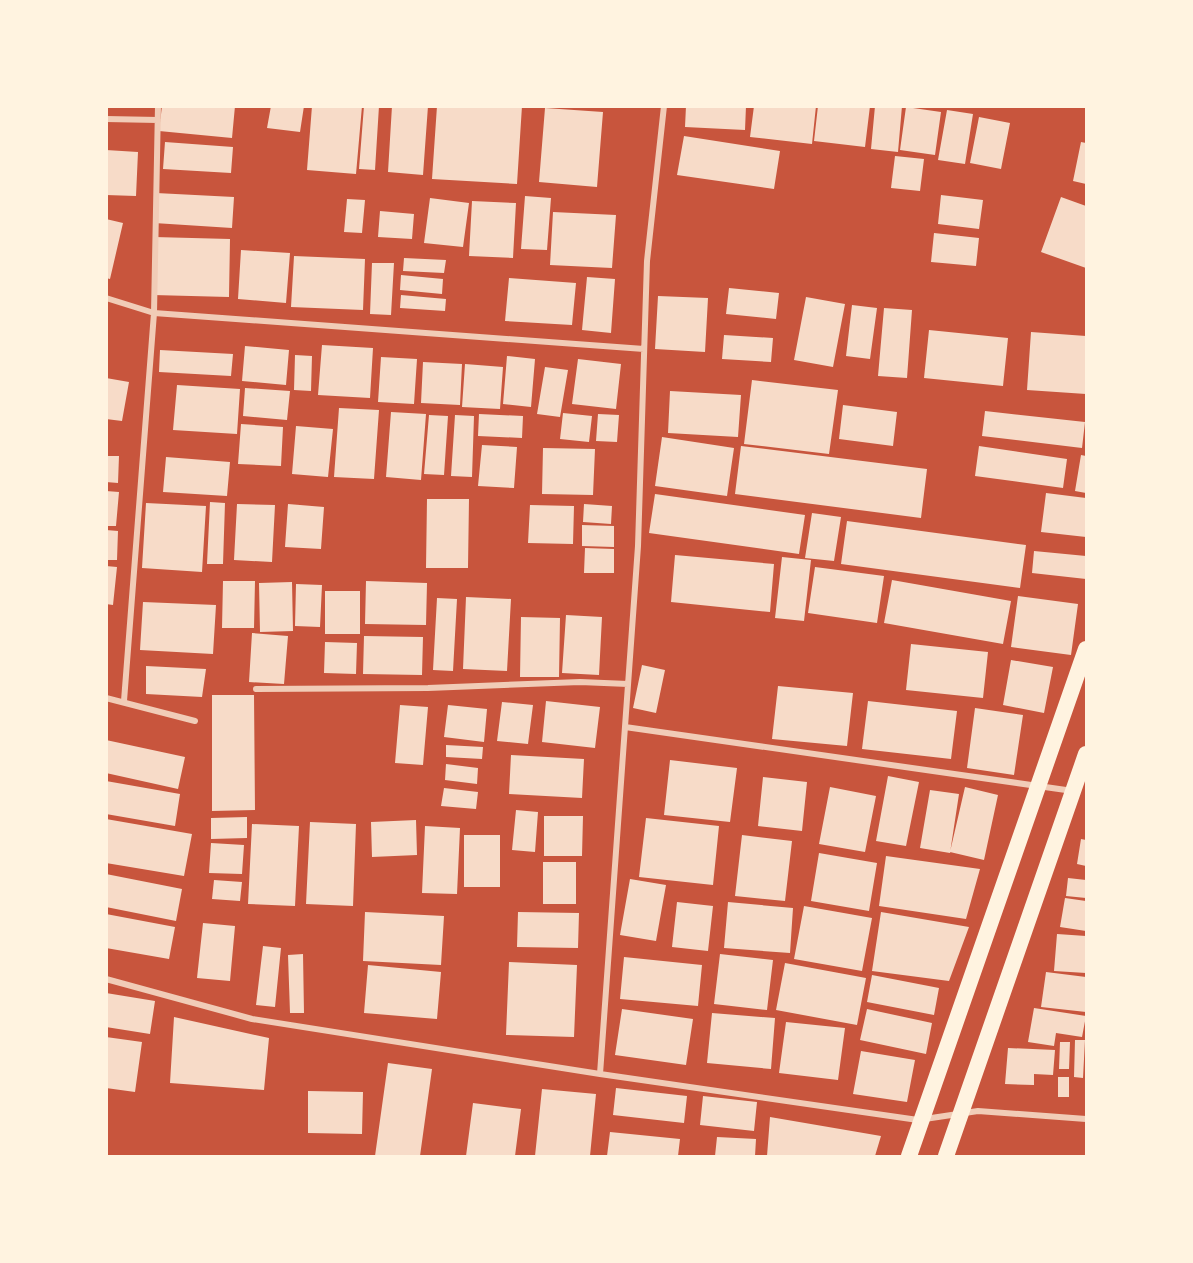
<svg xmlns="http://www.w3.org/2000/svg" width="1193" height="1263" viewBox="0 0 1193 1263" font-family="Spectral,serif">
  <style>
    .building { fill: #f7dbc8 }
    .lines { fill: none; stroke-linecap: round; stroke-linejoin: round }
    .minor { stroke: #f1ccb7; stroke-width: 6 }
    .trunk { stroke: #fff3e0; stroke-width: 16 }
  </style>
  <rect width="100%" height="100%" fill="#c8553d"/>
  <path class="building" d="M162,106H235L232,138L159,131Z
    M271,106H304L300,132L267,128Z
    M312,106H362L356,174L307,170Z
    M364,106H379L375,170L359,169Z
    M392,106H428L423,175L388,172Z
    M437,106H522L517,184L432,179Z
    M686,106H746L745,130L685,127Z
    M754,106H816L812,144L750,137Z
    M818,106H870L865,147L814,141Z
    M875,106H902L898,152L871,149Z
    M906,107L941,112L935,155L900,150Z
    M545,108L603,112L597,187L539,182Z
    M947,110L973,114L965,164L938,160Z
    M979,117L1010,123L1001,169L970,163Z
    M684,136L780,151L774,189L677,175Z
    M165,142L233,147L231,173L163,169Z
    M1081,142L1086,143V184L1073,181Z
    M106,150L138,152L136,196L106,195Z
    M895,156L924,159L920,191L891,188Z
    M156,193L234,197L232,228L154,223Z
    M941,195L983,200L979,229L938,224Z
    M525,196L551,198L547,250L521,249Z
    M1061,197L1086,206V268L1041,252Z
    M430,198L469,203L463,247L424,243Z
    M347,199L365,200L362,233L344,232Z
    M472,201L516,203L513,258L469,256Z
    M380,211L414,214L412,239L378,237Z
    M553,212L616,215L612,268L550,265Z
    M106,219L123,223L110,279L106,278Z
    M934,233L979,238L976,266L931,262Z
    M154,237L230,239L229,297L153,295Z
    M241,250L290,253L286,303L238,299Z
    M294,256L365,259L363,310L291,307Z
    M404,258L446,260L444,273L403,271Z
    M372,263H394L391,315L370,314Z
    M401,275L443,279L442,294L400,290Z
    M587,277L615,279L611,333L582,330Z
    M509,278L576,283L572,325L505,321Z
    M729,288L779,293L776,319L726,314Z
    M401,295L446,299L445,311L400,308Z
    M658,296L708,298L705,352L655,349Z
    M806,297L845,304L833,367L794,360Z
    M852,305L877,308L870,359L846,356Z
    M884,308L912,310L907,378L878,376Z
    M929,330L1008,338L1003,386L924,378Z
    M1031,332L1086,336V394L1027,390Z
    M724,335L773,338L771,362L722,359Z
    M322,345L373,348L370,398L318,395Z
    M245,346L289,350L286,385L242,381Z
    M160,350L233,354L231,376L159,372Z
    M295,355L312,356L311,391L294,390Z
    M507,356L535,359L531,407L503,404Z
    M381,357L417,359L414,404L378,402Z
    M578,359L621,364L616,409L572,404Z
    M423,362L462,364L460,405L421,403Z
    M465,364L503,367L500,409L462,407Z
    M545,367L568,370L560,417L537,414Z
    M106,378L129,382L122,421L106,419Z
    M752,380L838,390L829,454L744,444Z
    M177,385L240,389L237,434L173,430Z
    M245,388L290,391L287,420L243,416Z
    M670,391L741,395L738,437L668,433Z
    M843,405L897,412L893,446L839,439Z
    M339,408L379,410L374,479L334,477Z
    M985,411L1085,422L1082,448L982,436Z
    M391,412L426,414L421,480L386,477Z
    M563,413L592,416L589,442L560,439Z
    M479,414L523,416L522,438L478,436Z
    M598,414L619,415L617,442L596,441Z
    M429,415L448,416L444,475L424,474Z
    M455,415L474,416L472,477L451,476Z
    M241,424L283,427L281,466L238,464Z
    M296,426L333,429L328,477L292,474Z
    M662,437L734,448L727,496L655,486Z
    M482,445L517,447L514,488L478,486Z
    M741,446L927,469L921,518L735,494Z
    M979,446L1067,459L1063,488L975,476Z
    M543,448L595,449L593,495L542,494Z
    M1081,455L1086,456V493L1075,491Z
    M106,456H119L118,483L106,482Z
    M166,457L230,462L227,496L163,492Z
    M106,491L119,492L116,526H106Z
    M1046,493L1086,498V537L1041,532Z
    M655,494L805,515L799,554L649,533Z
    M427,499H469L468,568H426Z
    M210,502L225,503L223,564H207Z
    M146,503L206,506L202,572L142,568Z
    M237,504L275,505L272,562L234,560Z
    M288,504L324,507L321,549L285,547Z
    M584,504L612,506L611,524L583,522Z
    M530,505L574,506L573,544L528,543Z
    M812,513L841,517L834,561L805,558Z
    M847,521L1026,545L1020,588L841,564Z
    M582,525L614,526V547L582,546Z
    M106,530L118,531L117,560H106Z
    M585,548L614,549V573H584Z
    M1034,551L1086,556V579L1032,573Z
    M675,555L774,564L770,612L671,602Z
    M782,557L811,560L804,621L775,618Z
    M106,566L117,567L113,605L106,604Z
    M815,567L884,576L877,623L808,613Z
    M892,580L1011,601L1003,644L884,623Z
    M223,581H255L254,628H222Z
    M366,581L427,583L426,625L365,624Z
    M292,582L293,631L260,632L259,583Z
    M296,584L322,585L320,627L295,626Z
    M325,591H360V634H325Z
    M1018,596L1078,604L1071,655L1011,647Z
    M466,597L511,599L507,671L463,669Z
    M437,598L457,599L453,671L433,670Z
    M143,602L216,605L213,654L140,650Z
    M566,615L602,617L599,675L562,673Z
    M521,617L560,618L559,677H520Z
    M252,633L288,636L284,684L249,682Z
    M364,636L423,637L422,675L363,674Z
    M325,642L357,643L356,674L324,673Z
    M911,644L988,652L983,698L906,690Z
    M1011,660L1053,667L1044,713L1003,705Z
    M642,665L665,670L656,713L633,708Z
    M146,666L206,669L202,697L146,694Z
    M778,686L853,693L847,746L772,739Z
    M212,695H254L255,810L212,811Z
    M546,701L600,707L595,748L542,742Z
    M868,701L957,711L951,759L862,749Z
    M502,702L533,705L528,744L497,741Z
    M400,705L428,707L423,765L395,763Z
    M448,705L487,709L484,742L444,737Z
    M975,708L1023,715L1014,775L967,768Z
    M106,740L185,757L178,789L106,773Z
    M446,745L483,747L482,759L446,757Z
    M511,755L584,759L582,798L509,794Z
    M670,760L737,768L730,822L664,815Z
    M446,764L478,768L477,784L445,780Z
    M888,776L919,782L906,846L876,841Z
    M763,777L807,782L802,831L758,826Z
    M106,781L180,794L175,826L106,814Z
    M830,787L876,796L865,852L819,844Z
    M965,787L998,795L984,860L950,852Z
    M444,788L478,792L476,809L441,806Z
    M930,790L959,794L950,853L920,848Z
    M516,810L538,812L535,852L512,850Z
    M544,816H583L582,856H544Z
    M247,817V838L211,839V818Z
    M646,818L719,826L713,885L639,877Z
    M106,819L192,834L184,876L106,863Z
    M416,820L417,855L372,857L371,822Z
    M310,822L356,824L353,906L306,904Z
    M252,824L299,826L295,906L248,904Z
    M425,826L460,828L457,894L422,893Z
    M464,835H500V887H464Z
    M742,835L792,841L785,901L735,896Z
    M1081,839L1086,840V866L1077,864Z
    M211,843L244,845L242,874L209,873Z
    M819,853L877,863L869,911L811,901Z
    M886,856L980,869L966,919L879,906Z
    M543,862H576V904H543Z
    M106,874L182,889L176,921L106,907Z
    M1068,878L1086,880V898L1066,896Z
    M630,879L666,885L656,941L620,935Z
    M214,880L242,882L240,901L212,899Z
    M1065,898L1086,901V931L1060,927Z
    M677,902L713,906L708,951L672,947Z
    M728,902L793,908L790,953L724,948Z
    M804,906L872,918L862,971L794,959Z
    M365,912L444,916L441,965L363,961Z
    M518,912L579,913L578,948L517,947Z
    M881,912L969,927L949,981L872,971Z
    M106,914L175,927L169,959L106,948Z
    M203,923L235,926L230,981L197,978Z
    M1057,934L1086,936V973L1054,971Z
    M263,946L281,948L275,1007L256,1005Z
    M303,954L304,1013H290L288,955Z
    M720,954L773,960L767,1010L714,1004Z
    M624,957L702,965L698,1006L620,999Z
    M509,962L577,965L574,1037L506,1035Z
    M785,963L866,978L857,1025L776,1010Z
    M368,965L441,972L437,1019L364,1013Z
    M1046,972L1086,977V1012L1041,1007Z
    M872,975L939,988L934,1015L867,1002Z
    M106,993L155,1001L150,1034L106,1027Z
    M1034,1008L1086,1016L1082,1037L1056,1033L1054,1046L1028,1042Z
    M622,1009L693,1019L686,1065L615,1055Z
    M867,1009L932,1023L926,1054L860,1040Z
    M712,1013L775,1018L771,1069L707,1063Z
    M174,1017L269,1038L264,1090L170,1083Z
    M786,1022L845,1028L838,1080L779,1073Z
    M106,1037L142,1042L135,1092L106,1088Z
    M1075,1040H1085L1083,1078L1074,1077Z
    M1060,1042H1070L1069,1069H1059Z
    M1008,1048L1055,1050L1053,1075L1034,1074V1085L1005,1084Z
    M861,1051L915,1060L907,1102L853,1094Z
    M388,1063L432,1069L420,1156H375Z
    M1058,1077H1069V1097H1058Z
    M616,1088L687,1096L684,1123L613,1115Z
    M542,1089L596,1094L590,1156H535Z
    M308,1091L363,1092L362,1134L308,1133Z
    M703,1096L757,1102L754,1131L700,1125Z
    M473,1103L521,1109L515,1156H466Z
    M770,1117L881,1136L875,1156H767Z
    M610,1132L680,1139L678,1156H607Z
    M717,1137L756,1139L755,1156H715Z"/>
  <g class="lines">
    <path class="minor" d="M106,119L158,120
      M106,298L154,313L644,349
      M256,689L428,688L580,682L628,684
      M106,698L195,721
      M124,701L154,313L158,106
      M625,727L1073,791
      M106,979L252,1019L600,1074L918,1120L978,1111L1086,1119
      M600,1074L638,546L647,261L664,106"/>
    <path class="trunk" d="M909,1156L1086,649
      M946,1156L1086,754"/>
  </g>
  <rect width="1193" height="1263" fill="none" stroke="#fff3e0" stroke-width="216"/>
</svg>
